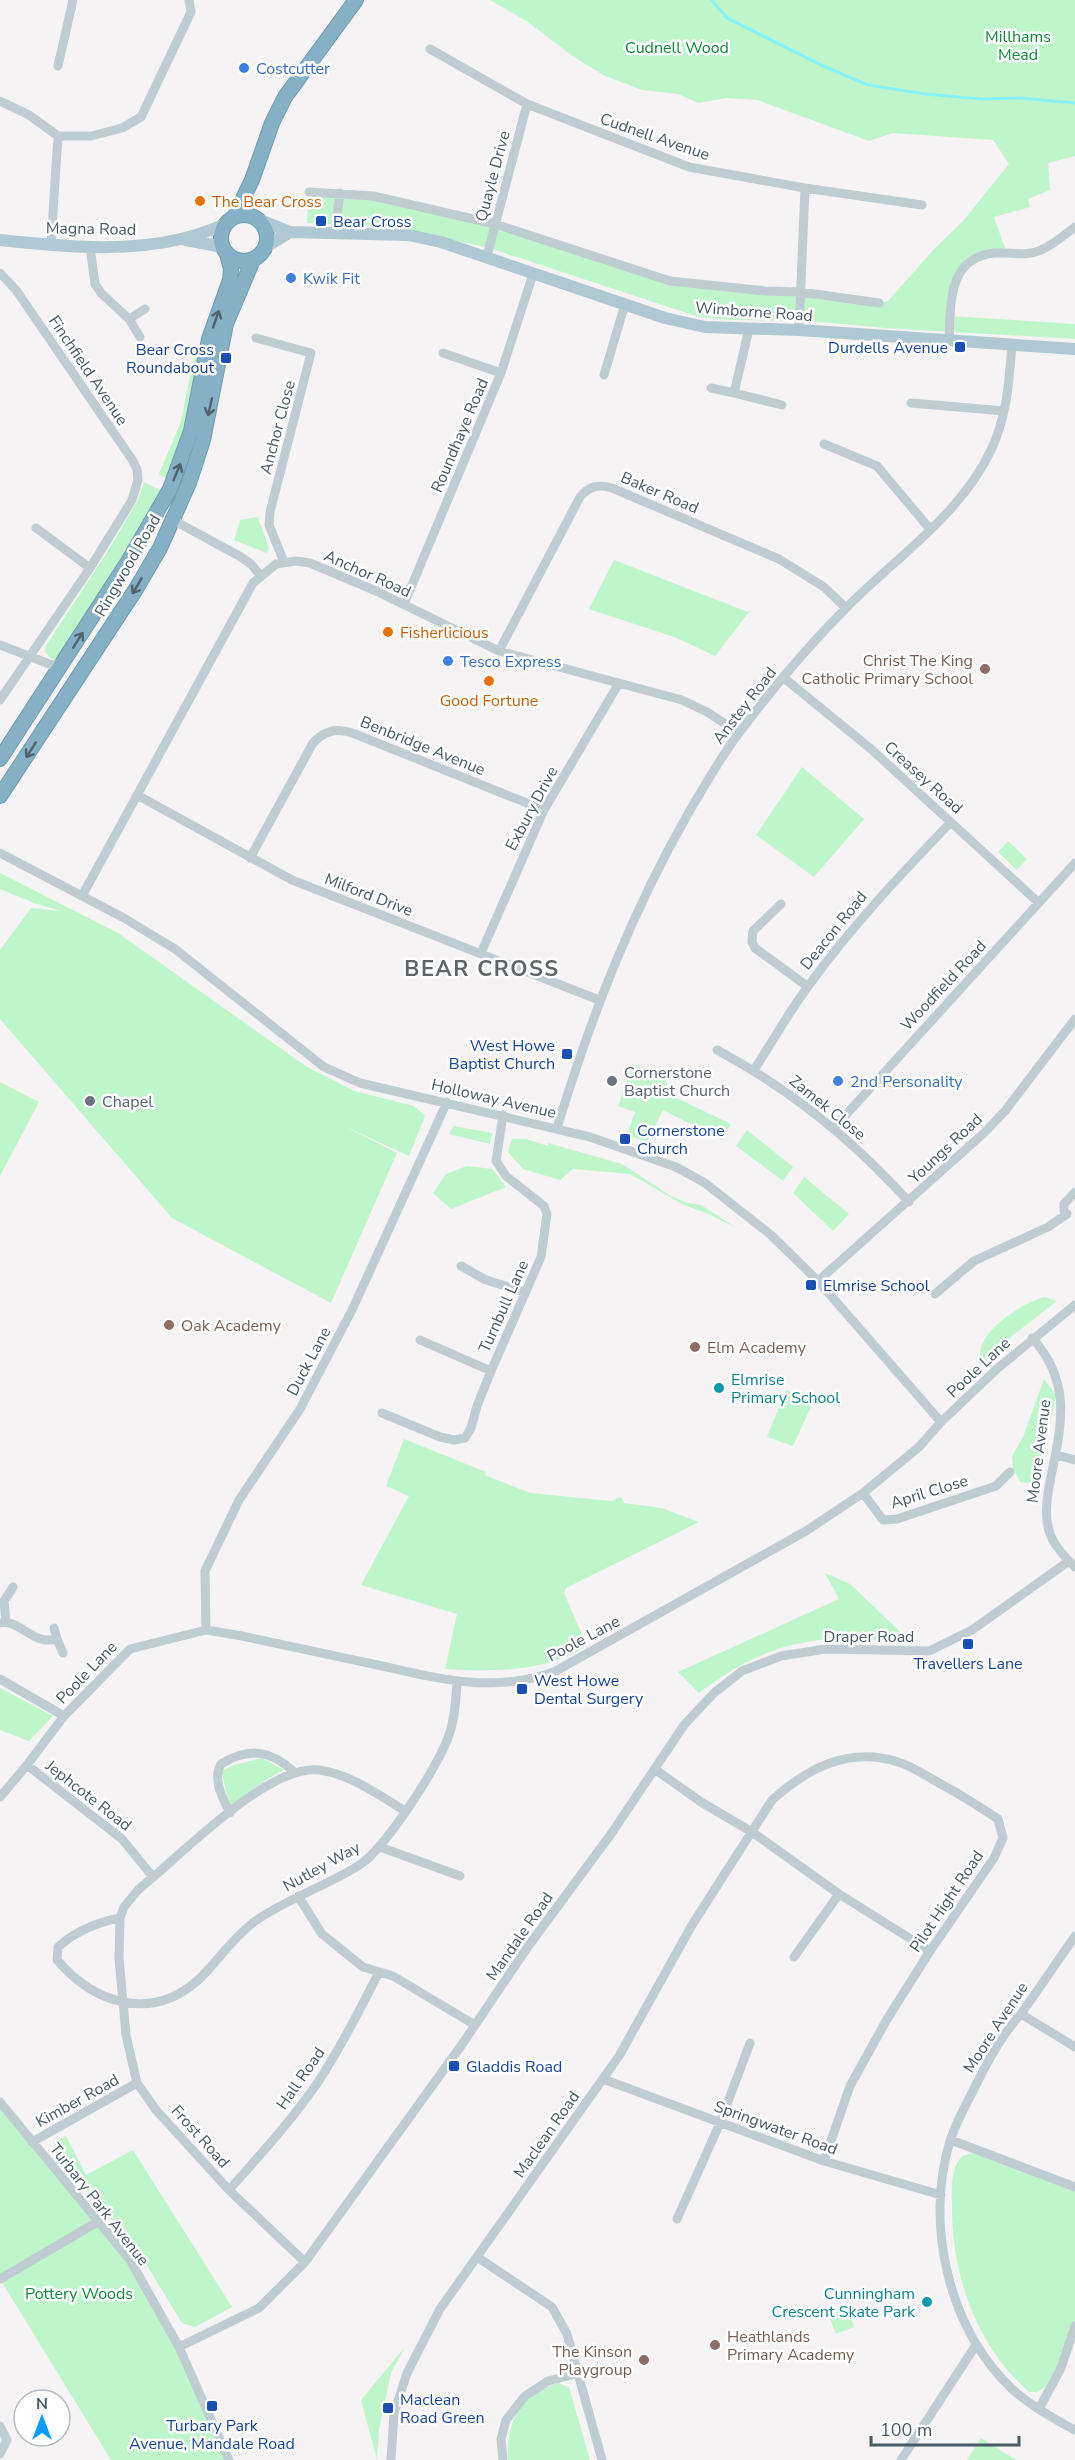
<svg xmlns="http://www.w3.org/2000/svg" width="1075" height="2460" viewBox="0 0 1075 2460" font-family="'Nunito Sans',sans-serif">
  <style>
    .green { fill: #bff5ca }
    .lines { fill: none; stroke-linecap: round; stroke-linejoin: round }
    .stream { stroke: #88f2f6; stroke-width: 3 }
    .highway-casing { stroke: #719bb1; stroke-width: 16 }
    .minor { stroke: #bfcdd3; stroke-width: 9 }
    .major { stroke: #b0c8d3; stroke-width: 12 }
    .highway { stroke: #86b0c5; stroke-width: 14 }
    .oneway { stroke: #4e636d }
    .shop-dot { fill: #3f7fe0; stroke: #fff; stroke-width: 2 }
    .food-dot { fill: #e8710a; stroke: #fff; stroke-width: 2 }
    .transit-dot { fill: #1a4fb4; stroke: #fff; stroke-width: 2 }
    .education-dot { fill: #8d6e63; stroke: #fff; stroke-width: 2 }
    .worship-dot { fill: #6b7280; stroke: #fff; stroke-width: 2 }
    .culture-dot { fill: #0f9aa8; stroke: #fff; stroke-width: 2 }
    .labels { text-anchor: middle; stroke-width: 5; stroke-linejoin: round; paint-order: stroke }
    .park-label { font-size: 16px; fill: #0e8936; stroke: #fff }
    .shop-label { font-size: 16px; fill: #366cbe; stroke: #fff; text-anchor: start }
    .street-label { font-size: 16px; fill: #485a63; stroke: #fff }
    .food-label { font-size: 16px; fill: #c56008; stroke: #fff; text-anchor: start }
    .transit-label { font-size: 16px; fill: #164399; stroke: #fff; text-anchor: start }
    .education-label { font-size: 16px; fill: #785e54; stroke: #fff; text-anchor: start }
    .worship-label { font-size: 16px; fill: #5b616d; stroke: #fff; text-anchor: start }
    .culture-label { font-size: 16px; fill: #0d838f; stroke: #fff; text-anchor: start }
    .district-label { font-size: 22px; font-weight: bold; letter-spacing: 1.5px; fill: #5e6468; stroke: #fff }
  </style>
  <rect width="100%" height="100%" fill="#f5f3f3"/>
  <path class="green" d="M490,0H1075V156L1048,163L1050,190L1028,199L1030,207L994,217L1007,254L995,253L963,268L951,316L1075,324V339L885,328L810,321L735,320L699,317L489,248L394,227L307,223L309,192L340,193L495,224L670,281L879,303L888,301L934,249L963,221L1009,164L993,140L893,133L869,141L757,100L726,98L698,103L678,94L642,90L603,75L571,55L528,22Z
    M194,357L199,358L185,428L167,479L159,474L181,421Z
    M144,482L162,491L128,551L57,658L52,659L45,652L46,646L111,546L138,500Z
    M258,517L269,548L267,553L234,540L240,520Z
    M614,560L748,612H749L715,656L677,638L589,609Z
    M802,767L864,819L814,877L756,835Z
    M1008,841L1027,859L1017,870L998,852Z
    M0,873L118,933L307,1067L354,1091L414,1106L425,1116L409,1156L342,1125L397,1153L331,1303L172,1218L0,1019V950L31,908L61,911L34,903L0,889Z
    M632,1064L664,1074L670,1095L731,1124L722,1140L663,1110L647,1142L627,1135L635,1112L618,1106Z
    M0,1082L39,1102L0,1176Z
    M454,1126L492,1133L490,1144L449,1134Z
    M747,1130L793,1167L783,1181L736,1146Z
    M512,1139H526L548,1146V1143L622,1164L671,1196L687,1203L701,1205L735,1227L706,1213L684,1205L630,1174L573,1169L560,1180L523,1169L508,1152Z
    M467,1166L492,1169L506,1187L451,1209L433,1193L446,1174Z
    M804,1177L849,1214L833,1231L793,1193Z
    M1045,1297L1057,1301L1012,1336L983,1363C967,1337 1024,1301 1045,1297Z
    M1044,1379L1056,1395L1038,1478L1034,1484L1020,1482L1013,1468L1012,1456L1023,1437Z
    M786,1390L814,1400L793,1446L767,1437Z
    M404,1439L486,1472L485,1475L530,1493L611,1501L621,1497L624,1503L661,1508L699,1522L566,1588L564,1593L587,1646C545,1672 493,1672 445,1669L457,1614L361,1585L409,1496L386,1486Z
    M825,1573L850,1584L911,1642C891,1641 871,1639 852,1638C791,1638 747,1656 699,1693L678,1672L839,1599Z
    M0,1688L53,1716L29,1741L0,1730Z
    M262,1758L284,1770L269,1778L231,1805L226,1792L222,1771L234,1765Z
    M0,2106L130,2260L179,2347L229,2460H111L0,2279Z
    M66,2136L86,2175L133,2150L232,2307L195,2327L182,2323L140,2254L58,2157L54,2142Z
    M974,2153L1004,2160L1075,2187V2326L1055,2371L1045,2387L1037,2392H1029C976,2346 951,2273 952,2204C952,2186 950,2170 962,2156Z
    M845,2304L854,2327L836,2334L827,2311Z
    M405,2347L391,2373L379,2429L377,2460L361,2400Z
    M558,2383L569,2387L590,2460H508C506,2421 520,2395 558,2383Z
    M981,2438L1016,2460H967Z"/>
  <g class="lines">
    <path class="stream" d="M712,0L727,18L821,65L868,85L925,94L982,99L1021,98L1075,103"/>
    <g class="highway-casing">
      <path id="highway" d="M221 238a23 23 0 1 1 46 0a23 23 0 1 1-46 0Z
        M234,217L252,180L272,123L285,97L356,0
        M0,759L129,560L170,489L191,431L209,339L230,280L231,269L227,254
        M0,796L136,589L160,548L189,483L203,440L226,324L253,260"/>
    </g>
    <path class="minor" d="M430,49L527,104L689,167L805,188L922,205
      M58,66L73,0
      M0,101L29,115L58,136H91L122,128L141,117L191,12L189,0
      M309,192L373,196L495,224L670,281L765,291L801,292L879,303
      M335,232L340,193
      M51,244L58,136
      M90,247L95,284L101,293L129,319L140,337
      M487,256L527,104
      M0,273L16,290L133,461L137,469L138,480L132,500L90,568L0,700
      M129,319L145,309
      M799,330L805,188
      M256,338L311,353L270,512L269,525L284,562
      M949,340C951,305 947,257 995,253C1011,252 1026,257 1041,250C1053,245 1064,235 1075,227
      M443,353L501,373
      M604,375L625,304
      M711,388L734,393L749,329
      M734,393L782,405
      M911,403L1004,411
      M824,444L877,466L930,529
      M173,520L241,557L251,564L260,575
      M36,528L90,568
      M404,604L501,373L533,274
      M0,645L52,665L62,662
      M499,651L580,497C589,486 598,484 612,488L779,559L824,587L846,608
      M784,678L871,749L1039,903
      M137,795L292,880L599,1000
      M0,853L124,918L175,949L324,1067L360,1083L590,1137L676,1167L705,1183L771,1235L818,1281L941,1422
      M250,858L313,743C326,729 338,728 355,734L544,810
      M82,896L253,583L276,564L296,561L310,563L376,591L499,651L682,700L707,712L739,733
      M781,904L753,931L752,942L755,948L807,986
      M481,953L544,810L619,683
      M717,1050C790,1089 854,1141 909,1202
      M754,1070C772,1042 789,1012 809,985C852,926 901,874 951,822
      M557,1128C591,1017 631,913 689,812C705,785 720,758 739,733C772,689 809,645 848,606C897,557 961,514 991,450C1007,417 1009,381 1012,345
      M833,1129L1075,863
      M461,1266L486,1280L524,1292
      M818,1281L984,1133L1005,1111L1075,1019
      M935,1294L974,1261L1048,1227L1067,1214L1064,1211V1204L1075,1192
      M1032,1338C1070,1379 1063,1421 1052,1471C1048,1493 1043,1513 1050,1534C1055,1547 1066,1558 1075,1567
      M420,1340L491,1371
      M382,1413L440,1437L454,1440L465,1438L471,1428L477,1406L491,1371L541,1257L547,1214L544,1206L506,1176L496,1161L503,1115
      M1056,1455L1075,1460
      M863,1493L883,1520L897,1519L996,1486L1010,1472
      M6,1622L4,1601L13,1587
      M0,1623C19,1618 32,1646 57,1639L54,1628
      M206,1630L205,1571L239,1500L300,1409L352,1310L447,1102
      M57,1639L63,1653
      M0,1679L64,1716
      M27,1765L122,1839L153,1877
      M656,1770L701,1802L752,1832L839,1894L930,1951
      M0,1797L27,1765L64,1716L130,1649L206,1630L242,1636C285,1645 329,1655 373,1664C436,1678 491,1694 554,1672L806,1531L863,1493L919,1447L941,1422L998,1368L1075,1305
      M230,1813C223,1799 212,1779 221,1764C249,1747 271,1750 294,1772
      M380,1847L460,1876
      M298,1896L322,1934L363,1967L393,1976L475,2025
      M120,1918C98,1922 75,1932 58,1947L57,1960C94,2003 150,2022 197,1981C217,1963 231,1939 254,1922C286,1899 324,1887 358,1866C384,1851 442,1761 450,1732C455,1716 456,1699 457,1682
      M1075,1936L1021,2014C1002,2034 987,2062 975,2087C966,2105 956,2122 950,2141C925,2224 948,2326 1010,2387C1029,2405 1052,2418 1075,2430
      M794,1957L839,1894
      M1021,2014L1075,2047
      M603,2079L824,2161L941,2195
      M0,2102L130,2260L179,2347L229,2460
      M951,2140L1075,2187
      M32,2142L137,2083
      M229,2190C260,2155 292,2120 318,2082C341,2047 360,2010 379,1972
      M677,2219L720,2123L750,2043
      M477,2257L552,2307L567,2334L602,2460
      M305,2262L229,2190L156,2110L137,2083L126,2035L119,1958L120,1918L124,1907L138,1890L153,1877C189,1847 271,1764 319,1770C350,1774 379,1795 405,1811
      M0,2279L99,2221
      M179,2347L259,2308L305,2262L463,2043L527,1948L611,1834L684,1725L714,1693L742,1671L781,1656L826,1649L929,1651L972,1630L1069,1561
      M1039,2409L1061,2368L1075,2326
      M0,2426L7,2440L0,2454
      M391,2460L394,2414L407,2373L440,2309L619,2056L692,1925L772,1800C808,1768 849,1746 898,1762C912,1766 926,1776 939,1783C959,1794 979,1806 998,1819L1003,1838L994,1858L930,1951L886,2021L850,2086L824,2161
      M503,2460L501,2439L506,2420L525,2396L548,2381L579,2373
      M901,2460L976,2345"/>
    <path class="major" d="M258,219L290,232L408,235L441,242L665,318L705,327L799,330L1075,349
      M0,240C59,246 122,253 181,239C196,236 210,230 225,225
      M186,240L223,247
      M267,246L290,232"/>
    <use href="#highway" class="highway"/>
  </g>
  <defs><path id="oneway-shaft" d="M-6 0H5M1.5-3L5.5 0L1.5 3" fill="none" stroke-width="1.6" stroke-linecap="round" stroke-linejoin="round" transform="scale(1.5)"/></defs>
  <g class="oneway">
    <use href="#oneway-shaft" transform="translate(216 319) rotate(-71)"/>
    <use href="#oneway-shaft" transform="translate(210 407) rotate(103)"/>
    <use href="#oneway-shaft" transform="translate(177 472) rotate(-67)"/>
    <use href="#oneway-shaft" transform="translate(137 586) rotate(121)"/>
    <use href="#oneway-shaft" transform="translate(78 640) rotate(-58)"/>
    <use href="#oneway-shaft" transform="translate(31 750) rotate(123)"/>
  </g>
  <g class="shop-dot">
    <circle cx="244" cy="68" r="6"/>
    <circle cx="291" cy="278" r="6"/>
    <circle cx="448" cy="661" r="6"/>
    <circle cx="838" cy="1081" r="6"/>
  </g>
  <g class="food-dot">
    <circle cx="200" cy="201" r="6"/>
    <circle cx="388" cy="632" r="6"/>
    <circle cx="489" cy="681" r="6"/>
  </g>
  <g class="transit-dot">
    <rect x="315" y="215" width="12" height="12" rx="3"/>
    <rect x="954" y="341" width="12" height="12" rx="3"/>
    <rect x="220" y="352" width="12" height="12" rx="3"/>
    <rect x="561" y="1048" width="12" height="12" rx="3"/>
    <rect x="619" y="1133" width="12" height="12" rx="3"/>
    <rect x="805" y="1279" width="12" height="12" rx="3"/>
    <rect x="962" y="1638" width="12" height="12" rx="3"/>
    <rect x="516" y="1683" width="12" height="12" rx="3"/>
    <rect x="448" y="2060" width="12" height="12" rx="3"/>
    <rect x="206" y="2400" width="12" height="12" rx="3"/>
    <rect x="382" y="2402" width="12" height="12" rx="3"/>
  </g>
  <g class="education-dot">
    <circle cx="985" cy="669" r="6"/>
    <circle cx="169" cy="1325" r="6"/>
    <circle cx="695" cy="1347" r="6"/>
    <circle cx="715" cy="2345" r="6"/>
    <circle cx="644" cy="2360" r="6"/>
  </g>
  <g class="worship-dot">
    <circle cx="612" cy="1081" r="6"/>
    <circle cx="90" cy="1101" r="6"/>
  </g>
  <g class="culture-dot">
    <circle cx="719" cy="1388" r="6"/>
    <circle cx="927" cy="2302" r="6"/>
  </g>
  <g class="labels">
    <g class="park-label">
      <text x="1018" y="42">Millhams<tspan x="1018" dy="18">Mead</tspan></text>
      <text x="677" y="53">Cudnell Wood</text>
      <text x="79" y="2299">Pottery Woods</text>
    </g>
    <g class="shop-label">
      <text x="256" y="74">Costcutter</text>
      <text x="303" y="284">Kwik Fit</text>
      <text x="460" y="667">Tesco Express</text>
      <text x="850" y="1087">2nd Personality</text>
    </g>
    <g class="street-label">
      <text transform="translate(655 136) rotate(19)" y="6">Cudnell Avenue</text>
      <text transform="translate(492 176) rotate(-75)" y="6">Quayle Drive</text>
      <text transform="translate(91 228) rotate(1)" y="6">Magna Road</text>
      <text transform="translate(754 311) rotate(4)" y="6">Wimborne Road</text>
      <text transform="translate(89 370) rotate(56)" y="6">Finchfield Avenue</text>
      <text transform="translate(277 427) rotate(-75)" y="6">Anchor Close</text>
      <text transform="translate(459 435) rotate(-67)" y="6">Roundhaye Road</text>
      <text transform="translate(660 492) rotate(23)" y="6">Baker Road</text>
      <text transform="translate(127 565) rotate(-60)" y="6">Ringwood Road</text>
      <text transform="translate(368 573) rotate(24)" y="6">Anchor Road</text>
      <text transform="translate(744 705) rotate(-52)" y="6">Anstey Road</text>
      <text transform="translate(423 745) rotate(22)" y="6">Benbridge Avenue</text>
      <text transform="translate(924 777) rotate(42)" y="6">Creasey Road</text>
      <text transform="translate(531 808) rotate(-62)" y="6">Exbury Drive</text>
      <text transform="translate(369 894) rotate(21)" y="6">Milford Drive</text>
      <text transform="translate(833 930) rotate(-51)" y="6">Deacon Road</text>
      <text transform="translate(943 985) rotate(-47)" y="6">Woodfield Road</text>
      <text transform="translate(494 1098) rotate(13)" y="6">Holloway Avenue</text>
      <text transform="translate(828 1107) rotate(39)" y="6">Zamek Close</text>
      <text transform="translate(945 1148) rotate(-43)" y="6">Youngs Road</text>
      <text transform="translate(503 1306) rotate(-66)" y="6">Turnbull Lane</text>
      <text transform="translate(308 1361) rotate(-62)" y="6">Duck Lane</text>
      <text transform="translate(978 1367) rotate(-43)" y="6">Poole Lane</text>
      <text transform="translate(1038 1451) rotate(-83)" y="6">Moore Avenue</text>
      <text transform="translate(929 1491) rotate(-17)" y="6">April Close</text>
      <text x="869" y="1642">Draper Road</text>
      <text transform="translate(583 1638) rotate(-28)" y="6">Poole Lane</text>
      <text transform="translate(86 1672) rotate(-46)" y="6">Poole Lane</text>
      <text transform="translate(89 1795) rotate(38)" y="6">Jephcote Road</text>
      <text transform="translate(321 1866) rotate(-29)" y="6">Nutley Way</text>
      <text transform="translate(946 1901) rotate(-56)" y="6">Pilot Hight Road</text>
      <text transform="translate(519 1936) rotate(-55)" y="6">Mandale Road</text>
      <text transform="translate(995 2027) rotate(-57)" y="6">Moore Avenue</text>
      <text transform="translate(300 2078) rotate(-55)" y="6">Hall Road</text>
      <text transform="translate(77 2100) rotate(-29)" y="6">Kimber Road</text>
      <text transform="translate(776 2127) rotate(20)" y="6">Springwater Road</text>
      <text transform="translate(546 2134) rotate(-55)" y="6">Maclean Road</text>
      <text transform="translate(201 2136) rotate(48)" y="6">Frost Road</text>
      <text transform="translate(100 2204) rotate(52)" y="6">Turbary Park Avenue</text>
    </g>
    <g class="food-label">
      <text x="212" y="207">The Bear Cross</text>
      <text x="400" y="638">Fisherlicious</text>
      <text x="489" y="706" text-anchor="middle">Good Fortune</text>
    </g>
    <g class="transit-label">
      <text x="333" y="227">Bear Cross</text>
      <text x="948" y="353" text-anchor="end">Durdells Avenue</text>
      <text x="214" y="355" text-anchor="end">Bear Cross<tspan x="214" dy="18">Roundabout</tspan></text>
      <text x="555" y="1051" text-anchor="end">West Howe<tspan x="555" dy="18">Baptist Church</tspan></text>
      <text x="637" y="1136">Cornerstone<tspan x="637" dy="18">Church</tspan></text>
      <text x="823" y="1291">Elmrise School</text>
      <text x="968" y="1669" text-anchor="middle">Travellers Lane</text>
      <text x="534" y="1686">West Howe<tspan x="534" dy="18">Dental Surgery</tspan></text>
      <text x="466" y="2072">Gladdis Road</text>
      <text x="400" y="2405">Maclean<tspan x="400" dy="18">Road Green</tspan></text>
      <text x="212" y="2431" text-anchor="middle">Turbary Park<tspan x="212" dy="18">Avenue, Mandale Road</tspan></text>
    </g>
    <g class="education-label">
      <text x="973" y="666" text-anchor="end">Christ The King<tspan x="973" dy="18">Catholic Primary School</tspan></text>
      <text x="181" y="1331">Oak Academy</text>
      <text x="707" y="1353">Elm Academy</text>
      <text x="727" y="2342">Heathlands<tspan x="727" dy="18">Primary Academy</tspan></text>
      <text x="632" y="2357" text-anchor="end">The Kinson<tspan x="632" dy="18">Playgroup</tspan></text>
    </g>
    <g class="worship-label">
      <text x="624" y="1078">Cornerstone<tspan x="624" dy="18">Baptist Church</tspan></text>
      <text x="102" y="1107">Chapel</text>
    </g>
    <g class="culture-label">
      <text x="731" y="1385">Elmrise<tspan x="731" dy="18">Primary School</tspan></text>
      <text x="915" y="2299" text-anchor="end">Cunningham<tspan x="915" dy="18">Crescent Skate Park</tspan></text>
    </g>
    <g class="district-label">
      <text x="482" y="976">BEAR CROSS</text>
    </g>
  </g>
  <g transform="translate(42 2418)"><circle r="28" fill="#ffffff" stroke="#b6bdc1" stroke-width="1.5"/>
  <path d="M0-4.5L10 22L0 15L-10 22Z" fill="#089bf9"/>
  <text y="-9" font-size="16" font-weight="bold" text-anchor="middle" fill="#485a63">N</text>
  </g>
  <path d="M871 2436v9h148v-9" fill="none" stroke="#485a63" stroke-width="3"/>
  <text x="880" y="2436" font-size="18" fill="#485a63" stroke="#ffffff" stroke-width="4.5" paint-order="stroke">100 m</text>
</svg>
